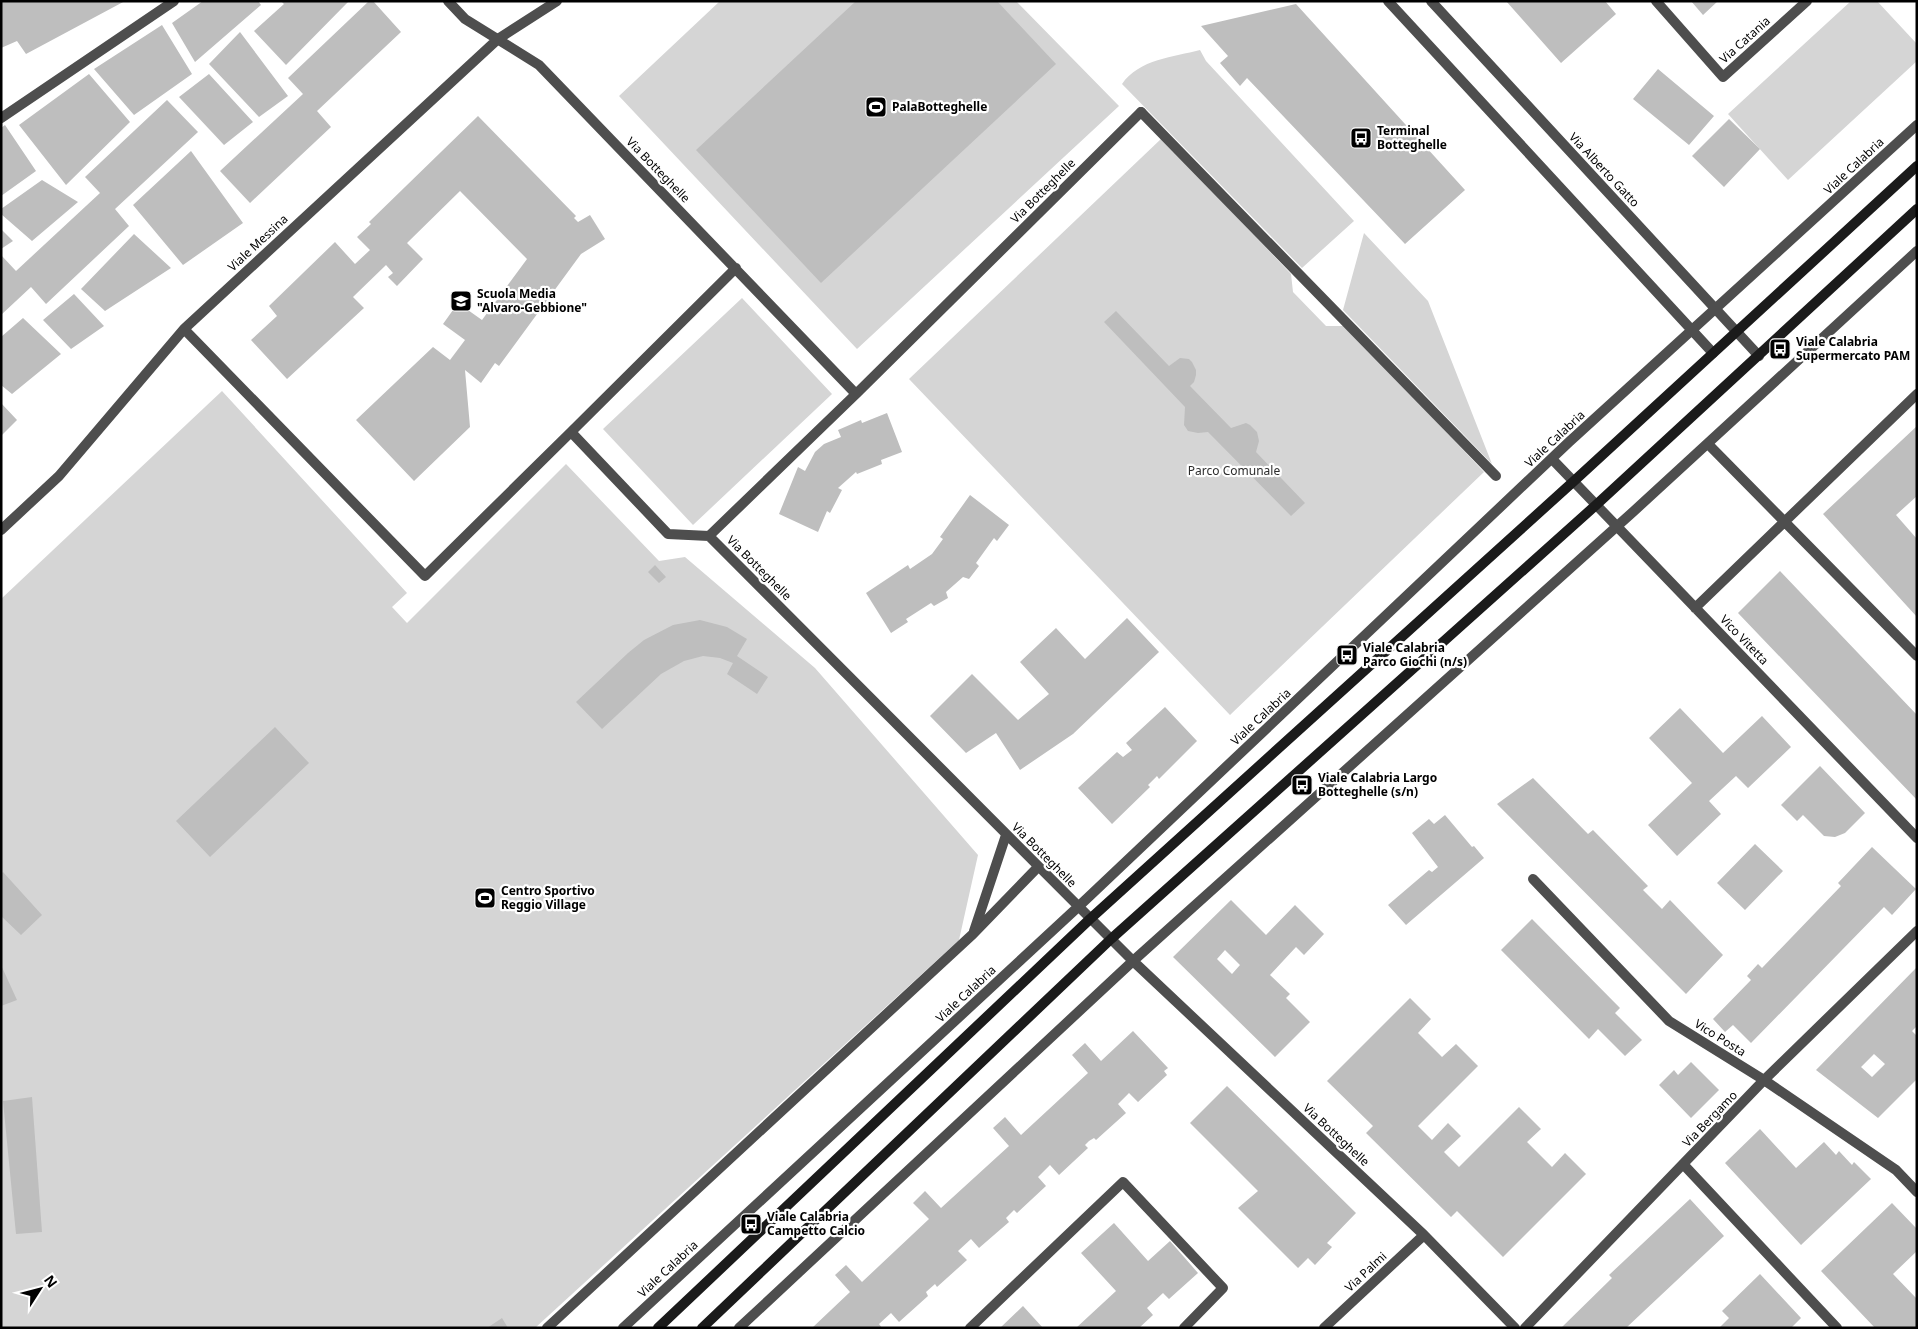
<svg xmlns="http://www.w3.org/2000/svg" width="1918" height="1329" viewBox="0 0 1918 1329" font-family="'Noto Sans',sans-serif">
  <style>
    .green { fill: #d5d5d5 }
    .building { fill: #bebebe; fill-rule: evenodd }
    .lines { fill: none; stroke-linecap: round; stroke-linejoin: round }
    .pedestrian { stroke: #4e4e4e; stroke-width: 10 }
    .minor { stroke: #4e4e4e; stroke-width: 10 }
    .secondary { stroke: #1b1b1b; stroke-width: 10 }
    .labels { text-anchor: middle; stroke-width: 4.5; stroke-linejoin: round; paint-order: stroke }
    .street-label { font-size: 12px; fill: #000; stroke: #fff }
    .poi-label { font-size: 12px; font-weight: bold; fill: #000; stroke: #fff; text-anchor: start }
    .park-label { font-size: 12px; fill: #2c2c2c; stroke: #fff }
  </style>
  <rect width="100%" height="100%" fill="#fff"/>
  <path class="green" d="M720,1H1016L1119,106L857,349L619,96Z
    M1851,1H1877L1917,44V61L1788,180L1728,114Z
    M1200,50L1206,61L1354,221L1302,268L1122,84C1139,59 1174,57 1200,50Z
    M1162,138L1291,274L1293,292L1326,326H1346L1484,472L1230,715L909,379Z
    M1364,233L1428,301L1492,464L1343,310Z
    M742,298L832,394L693,525L603,429Z
    M222,391L407,593L392,607L407,623L566,464L659,561L685,557L815,668L978,855L959,940L535,1328H1V599Z"/>
  <path class="building" d="M1,1H125L26,54L17,41L1,48Z
    M203,1H258L261,5L195,62L172,23Z
    M281,1H349L286,65L254,31L284,4Z
    M369,1H373L401,32L317,111L331,127L250,203L220,171L303,94L288,78Z
    M856,1H997L1056,64L821,283L696,150Z
    M1506,1H1605L1616,14L1561,63Z
    M1691,1H1718L1703,15Z
    M1296,4L1465,190L1405,244L1247,78L1240,86L1220,63L1228,56L1201,26Z
    M162,25L192,74L134,115L94,69Z
    M240,32L288,96L259,117L209,64Z
    M1658,69L1714,116L1689,145L1633,99Z
    M89,74L130,122L66,185L19,125Z
    M209,74L253,122L224,145L179,97Z
    M167,100L198,132L115,209L129,226L46,304L31,287L1,315V255L16,271L100,193L85,177Z
    M478,116L576,216L574,218L578,222L590,215L605,239L581,254L499,366L495,363L481,383L465,370L470,427L414,481L356,420L433,347L450,360L465,340L443,324L458,303L482,320L527,259L460,191L407,243L423,259L397,286L388,277L393,273L386,265L353,297L364,308L287,379L251,340L277,316L269,306L335,242L355,264L370,250L357,237L371,224L369,222Z
    M1729,119L1760,149L1724,187L1692,156Z
    M5,125L36,171L1,196V128Z
    M191,151L243,223L183,265L133,205Z
    M42,180L78,202L32,241L1,214V209Z
    M1,229L13,241L1,249Z
    M134,234L171,268L105,311L81,289Z
    M74,294L104,326L71,349L43,320Z
    M1116,311L1169,366L1180,358L1189,359L1192,362L1196,370V375L1194,382L1190,386L1231,428L1246,423L1250,425L1257,432L1259,441L1256,452L1305,503L1291,516L1208,432L1198,433L1188,431L1184,425L1185,407L1104,322Z
    M23,318L61,354L12,394L1,385V337Z
    M1,403L17,420L1,436Z
    M887,413L902,452L881,460L882,464L857,474L856,472L838,488L842,490L830,513L827,511L818,532L779,514L798,467L805,471L815,452L824,444L841,437L838,430L861,420L862,423Z
    M1917,426V496L1896,515L1917,539V617L1823,514Z
    M970,495L1009,525L997,541L994,538L976,563L979,566L969,579L963,577L946,592L948,598L934,606L931,603L906,619L908,622L891,633L866,593L908,565L910,569L932,554L943,539L940,537Z
    M655,565L666,577L659,583L648,572Z
    M1780,571L1917,715V800L1738,613Z
    M1127,618L1159,652L1073,734L1020,770L996,733L966,753L930,716L972,674L1018,720L1049,694L1020,662L1056,628L1085,659Z
    M700,620L727,627L747,639L737,656L768,677L757,694L727,674L733,663L720,658L703,656L684,661L661,674L602,729L576,702L628,653L644,640L673,625Z
    M1165,707L1197,741L1159,779L1157,776L1148,785L1150,787L1112,824L1078,788L1117,752L1123,757L1132,750L1126,743Z
    M1680,708L1723,753L1762,716L1791,747L1748,788L1736,776L1709,801L1721,814L1677,856L1648,825L1692,783L1649,738Z
    M275,727L309,763L210,857L176,821Z
    M1820,766L1865,813L1845,833L1835,837L1824,836L1803,815L1797,821L1781,805Z
    M1533,778L1588,834L1593,830L1648,886L1643,890L1662,909L1670,900L1723,955L1686,994L1497,804Z
    M1445,815L1472,847L1474,846L1484,858L1406,925L1388,905L1429,870L1432,872L1438,867L1412,833L1429,819L1434,824Z
    M1755,844L1783,871L1745,910L1717,883Z
    M1872,847L1916,889L1892,915L1884,907L1751,1043L1733,1025L1725,1032L1713,1019L1751,980L1747,976L1758,964L1762,968L1841,886L1838,883Z
    M3,872L42,915L21,935L1,916V874Z
    M1231,900L1266,935L1295,905L1324,934L1304,955L1296,947L1270,975L1290,994L1286,998L1310,1022L1275,1057L1173,957ZM1225,950L1240,965L1232,974L1217,959Z
    M1532,919L1620,1008L1615,1013L1642,1040L1625,1056L1598,1029L1589,1039L1501,950Z
    M1,965L17,1000L1,1006Z
    M1917,967V1026L1912,1031L1917,1036V1079L1878,1118L1816,1070ZM1874,1054L1885,1064L1872,1077L1861,1067Z
    M1410,998L1431,1019L1418,1033L1442,1057L1456,1044L1478,1066L1418,1126L1432,1140L1448,1123L1461,1136L1444,1152L1459,1167L1519,1107L1541,1129L1527,1142L1552,1167L1565,1153L1586,1174L1503,1257L1457,1211L1451,1217L1366,1133L1373,1126L1327,1081Z
    M1133,1031L1168,1068L1164,1071L1167,1075L1138,1102L1129,1093L1118,1104L1126,1113L1096,1140L1094,1138L1089,1141L1085,1145L1088,1148L1059,1175L1050,1165L1038,1177L1046,1186L1017,1213L1014,1210L1006,1218L1009,1222L979,1248L971,1239L958,1251L967,1260L937,1287L935,1284L926,1292L928,1296L899,1322L891,1313L879,1324L882,1328H812L850,1292L835,1275L846,1265L862,1282L929,1219L913,1203L925,1191L941,1208L1009,1146L993,1128L1005,1117L1021,1135L1088,1073L1072,1055L1085,1043L1101,1061Z
    M1691,1062L1719,1090L1691,1118L1659,1085L1674,1070L1678,1075Z
    M1227,1086L1356,1213L1327,1243L1332,1247L1315,1265L1308,1258L1298,1268L1238,1208L1258,1191L1190,1123Z
    M32,1097L42,1232L16,1234L3,1101Z
    M1760,1129L1796,1168L1824,1142L1836,1155L1839,1151L1852,1165L1854,1162L1871,1179L1801,1245L1725,1163Z
    M1690,1199L1724,1236L1626,1328H1561L1612,1278L1609,1275Z
    M1892,1203L1917,1229V1251L1893,1274L1917,1299V1328H1875L1821,1271Z
    M1114,1223L1148,1261L1170,1241L1198,1273L1169,1299L1163,1293L1147,1308L1153,1315L1139,1328H1076L1116,1291L1081,1253Z
    M1760,1274L1801,1318L1791,1328H1719L1729,1318L1722,1311Z
    M1023,1306L1043,1328H1000Z
    M502,1318L508,1328H487Z"/>
  <g class="lines">
    <path class="pedestrian" d="M1141,112L1496,476"/>
    <path class="minor" d="M448,1L465,19L539,65L856,394L709,536L1133,961L1424,1235L1515,1328
      M1388,1L1713,353
      M1431,1L1759,356
      M1656,1L1723,77L1807,1
      M1,118L174,1
      M184,329L425,576L571,432
      M856,394L1141,112
      M1708,444L1917,656
      M1552,459L1917,838
      M1,530L59,476L184,329L498,39L557,1
      M709,536L668,534L571,432L736,268
      M1695,608L1917,394
      M1533,879L1669,1021L1764,1080L1896,1170L1917,1192
      M974,931L1006,835
      M1683,1164L1837,1328
      M547,1328L973,934L1038,867
      M623,1328L1078,907L1569,442L1917,125
      M739,1328L1133,961L1634,511L1917,251
      M970,1328L1123,1182L1223,1288L1184,1328
      M1324,1328L1424,1235
      M1525,1328L1764,1080L1917,931"/>
    <path class="secondary" d="M658,1328L1090,919L1574,481L1917,166
      M702,1328L1111,939L1596,505L1917,209"/>
  </g>
  <defs>
    <g id="stadium-square" transform="scale(1.125)"><rect x="-9" y="-9" width="18" height="18" rx="4" fill="#000" stroke="#fff"/><path d="M0-5a6.5 5 0 1 0 0 10a6.5 5 0 1 0 0-10ZM-3.5-1.8h7v3.6h-7Z" fill="#fff"/></g>
    <g id="bus-square" transform="scale(1.125)"><rect x="-9" y="-9" width="18" height="18" rx="4" fill="#000" stroke="#fff"/><path d="M-5-6H5V4H4V6H2V4H-2V6H-4V4H-5ZM-3.5-4V0h7V-4ZM-3.5 1.2v1.5H-2V1.2ZM2 1.2v1.5H3.5V1.2Z" fill="#fff"/></g>
    <g id="school-square" transform="scale(1.125)"><rect x="-9" y="-9" width="18" height="18" rx="4" fill="#000" stroke="#fff"/><path d="M0-5L7-2L0 1L-7-2ZM-4 1L0 2.5L4 1V4Q0 6-4 4Z" fill="#fff"/></g>
  </defs>
  <g fill-rule="evenodd">
    <use href="#stadium-square" x="876" y="107"/>
    <use href="#bus-square" x="1361" y="138"/>
    <use href="#school-square" x="461" y="301"/>
    <use href="#bus-square" x="1780" y="349"/>
    <use href="#bus-square" x="1347" y="655"/>
    <use href="#bus-square" x="1302" y="785"/>
    <use href="#stadium-square" x="485" y="898"/>
    <use href="#bus-square" x="751" y="1224"/>
  </g>
  <g class="labels">
    <g class="street-label">
      <text transform="translate(1745 40) rotate(-42)" y="4">Via Catania</text>
      <text transform="translate(1854 166) rotate(-43)" y="4">Viale Calabria</text>
      <text transform="translate(658 170) rotate(46)" y="4">Via Botteghelle</text>
      <text transform="translate(1604 170) rotate(47)" y="4">Via Alberto Gatto</text>
      <text transform="translate(1043 191) rotate(-45)" y="4">Via Botteghelle</text>
      <text transform="translate(258 243) rotate(-43)" y="4">Viale Messina</text>
      <text transform="translate(1555 439) rotate(-43)" y="4">Viale Calabria</text>
      <text transform="translate(759 568) rotate(45)" y="4">Via Botteghelle</text>
      <text transform="translate(1744 640) rotate(46)" y="4">Vico Vitetta</text>
      <text transform="translate(1261 717) rotate(-43)" y="4">Viale Calabria</text>
      <text transform="translate(1044 855) rotate(45)" y="4">Via Botteghelle</text>
      <text transform="translate(966 994) rotate(-43)" y="4">Viale Calabria</text>
      <text transform="translate(1720 1038) rotate(32)" y="4">Vico Posta</text>
      <text transform="translate(1710 1119) rotate(-46)" y="4">Via Bergamo</text>
      <text transform="translate(1336 1135) rotate(43)" y="4">Via Botteghelle</text>
      <text transform="translate(668 1269) rotate(-43)" y="4">Viale Calabria</text>
      <text transform="translate(1366 1272) rotate(-43)" y="4">Via Palmi</text>
    </g>
    <g class="poi-label">
      <text x="892" y="111">PalaBotteghelle</text>
      <text x="1377" y="135">Terminal<tspan x="1377" dy="14">Botteghelle</tspan></text>
      <text x="477" y="298">Scuola Media<tspan x="477" dy="14">"Alvaro-Gebbione"</tspan></text>
      <text x="1796" y="346">Viale Calabria<tspan x="1796" dy="14">Supermercato PAM</tspan></text>
      <text x="1363" y="652">Viale Calabria<tspan x="1363" dy="14">Parco Giochi (n/s)</tspan></text>
      <text x="1318" y="782">Viale Calabria Largo<tspan x="1318" dy="14">Botteghelle (s/n)</tspan></text>
      <text x="501" y="895">Centro Sportivo<tspan x="501" dy="14">Reggio Village</tspan></text>
      <text x="767" y="1221">Viale Calabria<tspan x="767" dy="14">Campetto Calcio</tspan></text>
    </g>
    <g class="park-label">
      <text x="1234" y="475">Parco Comunale</text>
    </g>
  </g>
  <rect width="1918" height="1329" fill="none" stroke="#000000" stroke-width="5"/>
  <g transform="translate(40 1289) rotate(54)" stroke="#ffffff" stroke-width="4" paint-order="stroke">
  <path d="M0-4L9 19L0 12L-9 19Z" fill="#000000"/>
  <text y="-8" font-size="14" font-weight="bold" text-anchor="middle" fill="#000000">N</text>
  </g>
</svg>
